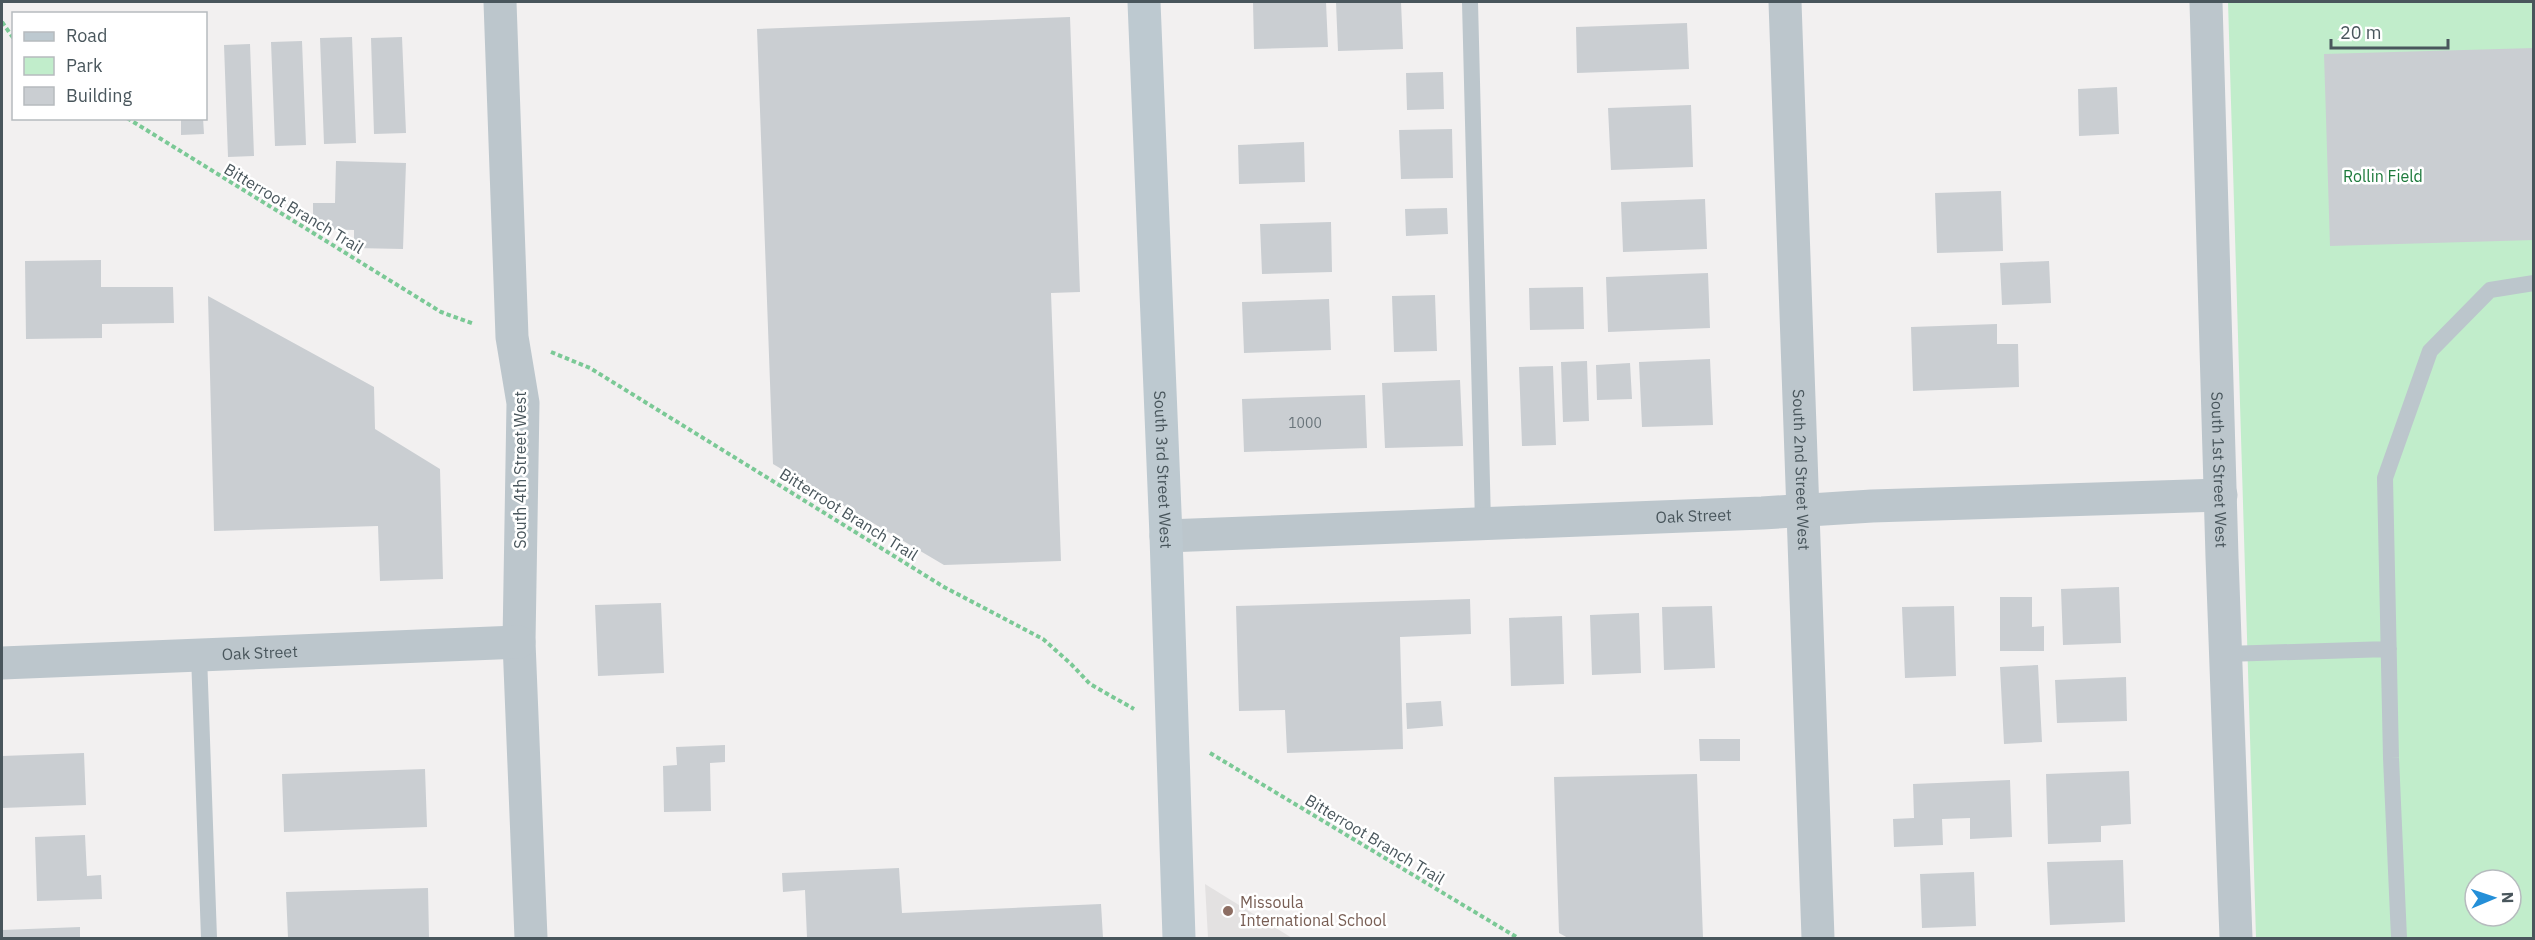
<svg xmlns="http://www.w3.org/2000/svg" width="2535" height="940" viewBox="0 0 2535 940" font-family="'IBM Plex Sans',sans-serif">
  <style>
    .education { fill: #e3e1e1 }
    .green { fill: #c1edcb; fill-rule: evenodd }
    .building { fill: #caced2 }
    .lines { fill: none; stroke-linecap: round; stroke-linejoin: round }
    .path { stroke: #7bc996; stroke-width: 4; stroke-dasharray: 4.5 3; stroke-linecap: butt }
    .lane { stroke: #bcc6cc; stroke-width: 16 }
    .street { stroke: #bcc6cc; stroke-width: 33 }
    .secondary { stroke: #bdc9d0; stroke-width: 33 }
    .education-dot { fill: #8d6e63; stroke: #fff; stroke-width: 2 }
    .labels { text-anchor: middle; stroke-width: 5; stroke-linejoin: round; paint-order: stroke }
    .number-label { font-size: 14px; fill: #69747a }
    .park-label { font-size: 16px; fill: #1d7a3c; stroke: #fff }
    .street-label { font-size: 16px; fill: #49565c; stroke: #fff }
    .education-label { font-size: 16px; fill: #785e54; stroke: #fff; text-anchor: start }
  </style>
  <rect width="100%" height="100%" fill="#f2f0f0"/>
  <path class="education" d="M1205,884L1292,938H1208Z"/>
  <path class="green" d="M2228,2H2533V938H2256ZM2475,880H2511V916H2475Z"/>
  <path class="building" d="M1253,2H1326L1328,47L1254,49Z
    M1336,2H1401L1403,49L1338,51Z
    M1070,17L1080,292L1051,293L1061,561L944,565L773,464L757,29Z
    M1687,23L1689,69L1577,73L1576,27Z
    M352,37L356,143L324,144L320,38Z
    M402,37L406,133L374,134L371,38Z
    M302,41L306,145L275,146L271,42Z
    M250,44L254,156L228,157L224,45Z
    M2534,48V240L2330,246L2324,54Z
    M1443,72L1444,109L1407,110L1406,73Z
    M2117,87L2119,134L2079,136L2078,89Z
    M1691,105L1693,167L1611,170L1608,108Z
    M181,118H203L204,134L181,135Z
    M1452,129L1453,178L1401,179L1399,130Z
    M1304,142L1305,182L1239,184L1238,145Z
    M336,161L406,163L403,249L354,248V230L313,229V203H335Z
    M2001,191L2003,251L1937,253L1935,193Z
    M1705,199L1707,249L1623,252L1621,202Z
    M1447,208L1448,234L1406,236L1405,209Z
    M1331,222L1332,272L1262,274L1260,224Z
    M101,260V287H173L174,323L102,324V338L26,339L25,261Z
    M2049,261L2051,303L2002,305L2000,263Z
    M1708,273L1710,328L1608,332L1606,277Z
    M1583,287L1584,329L1530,330L1529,288Z
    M1435,295L1437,351L1394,352L1392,296Z
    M208,296L374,387L375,429L440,469L443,579L380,581L378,526L214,531Z
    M1329,299L1331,350L1244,353L1242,302Z
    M1997,324V344H2018L2019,387L1913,391L1911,327Z
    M1710,359L1713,425L1642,427L1639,362Z
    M1587,361L1589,421L1563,422L1561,362Z
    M1630,363L1632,399L1597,400L1596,365Z
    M1553,366L1556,445L1522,446L1519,367Z
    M1460,380L1463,446L1385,448L1382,383Z
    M1365,395L1367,448L1244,452L1242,399Z
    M2119,587L2121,643L2063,645L2061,589Z
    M2000,597H2032V627L2044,626V651H2000Z
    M1470,599L1471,634L1400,637L1403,749L1287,753L1285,710L1239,711L1236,606Z
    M661,603L664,673L598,676L595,605Z
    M1712,606L1715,668L1664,670L1662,607Z
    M1954,606L1956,676L1905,678L1902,607Z
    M1639,613L1641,673L1592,675L1590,615Z
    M1562,616L1564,684L1511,686L1509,618Z
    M2038,665L2042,742L2004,744L2000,667Z
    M2126,677L2127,721L2057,723L2055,680Z
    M1441,701L1443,726L1407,729L1406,703Z
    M1699,739H1740V761H1700Z
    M725,745V762L710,763L711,811L664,812L663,766L677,765L676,747Z
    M84,753L86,805L2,808V756Z
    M425,769L427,827L284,832L282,774Z
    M2129,771L2131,824L2101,826V842L2048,844L2046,774Z
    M1697,774L1703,938H1568L1559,933L1554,777Z
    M2010,780L2012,837L1970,839V818L1942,819L1943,845L1894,847L1893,819L1914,818L1913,784Z
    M85,835L87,876L101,875L102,899L37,901L35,837Z
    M2123,860L2125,922L2050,925L2047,862Z
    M899,868L902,913L1101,904L1103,938H807L805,890L783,892L782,873Z
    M1974,872L1976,926L1922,928L1920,874Z
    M428,888L429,938H288L286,892Z
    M80,927V938H2V930Z"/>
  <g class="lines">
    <path class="path" d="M2,22L14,39
      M127,118L441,312L474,324
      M551,352L590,368L944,587L1043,639L1071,664L1090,684L1134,709
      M1210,753L1518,938"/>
    <path class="lane" d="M1470,2L1483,523
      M2226,654L2389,649
      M199,655L209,938
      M2399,938L2391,758L2385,478L2430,351L2490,290L2534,283"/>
    <g class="street">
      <path d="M500,2L512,337L523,403L519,642L531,938"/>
      <path id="s1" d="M1785,2L1818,938"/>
      <path id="s2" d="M2206,2L2222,557L2236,938"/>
      <path id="s3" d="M1166,536L1762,513L1872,506L2221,495"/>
      <path id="s4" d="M2,663L519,642"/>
    </g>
    <path class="secondary" id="s5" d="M1144,2L1166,536L1179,938"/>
  </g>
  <circle class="education-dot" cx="1228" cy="911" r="6"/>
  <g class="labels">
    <g class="number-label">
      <text x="1305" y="428">1000</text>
    </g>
    <g class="park-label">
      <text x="2383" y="182">Rollin Field</text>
    </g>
    <g class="street-label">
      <text transform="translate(294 208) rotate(31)" y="6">Bitterroot Branch Trail</text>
      <text transform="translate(520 470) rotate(-90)" y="6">South 4th Street West</text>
      <text dy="6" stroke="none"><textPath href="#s5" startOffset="468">South 3rd Street West</textPath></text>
      <text dy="6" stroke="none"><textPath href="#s1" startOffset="468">South 2nd Street West</textPath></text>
      <text dy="6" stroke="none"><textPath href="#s2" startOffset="468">South 1st Street West</textPath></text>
      <text transform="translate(849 514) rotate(32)" y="6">Bitterroot Branch Trail</text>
      <text dy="6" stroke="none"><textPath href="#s3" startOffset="528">Oak Street</textPath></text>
      <text dy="6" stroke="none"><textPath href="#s4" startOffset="258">Oak Street</textPath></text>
      <text transform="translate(1375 839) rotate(31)" y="6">Bitterroot Branch Trail</text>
    </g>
    <g class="education-label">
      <text x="1240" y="908">Missoula<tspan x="1240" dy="18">International School</tspan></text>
    </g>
  </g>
  <rect width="2535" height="940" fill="none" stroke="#49565c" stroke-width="6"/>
  <rect x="12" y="12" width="195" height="108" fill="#ffffff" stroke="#b6bbbe" stroke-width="1.5"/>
  <rect x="24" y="32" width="30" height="9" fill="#bdc9d0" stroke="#b6bbbe" stroke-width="1.5"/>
  <text x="66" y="42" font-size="18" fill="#49565c">Road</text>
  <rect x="24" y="57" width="30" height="18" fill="#c1edcb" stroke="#b6bbbe" stroke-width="1.5"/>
  <text x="66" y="72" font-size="18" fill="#49565c">Park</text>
  <rect x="24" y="87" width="30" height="18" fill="#caced2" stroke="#b6bbbe" stroke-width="1.5"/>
  <text x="66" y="102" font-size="18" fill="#49565c">Building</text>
  <g transform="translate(2493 898) rotate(88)"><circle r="28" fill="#ffffff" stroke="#b6bbbe" stroke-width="1.5"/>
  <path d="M0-4.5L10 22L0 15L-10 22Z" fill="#248fd8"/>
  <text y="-9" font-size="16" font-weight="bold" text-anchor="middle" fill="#49565c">N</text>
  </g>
  <path d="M2331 39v9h117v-9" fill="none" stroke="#49565c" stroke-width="3"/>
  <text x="2340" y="39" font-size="18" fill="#49565c" stroke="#ffffff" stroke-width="4.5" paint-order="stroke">20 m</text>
</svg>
